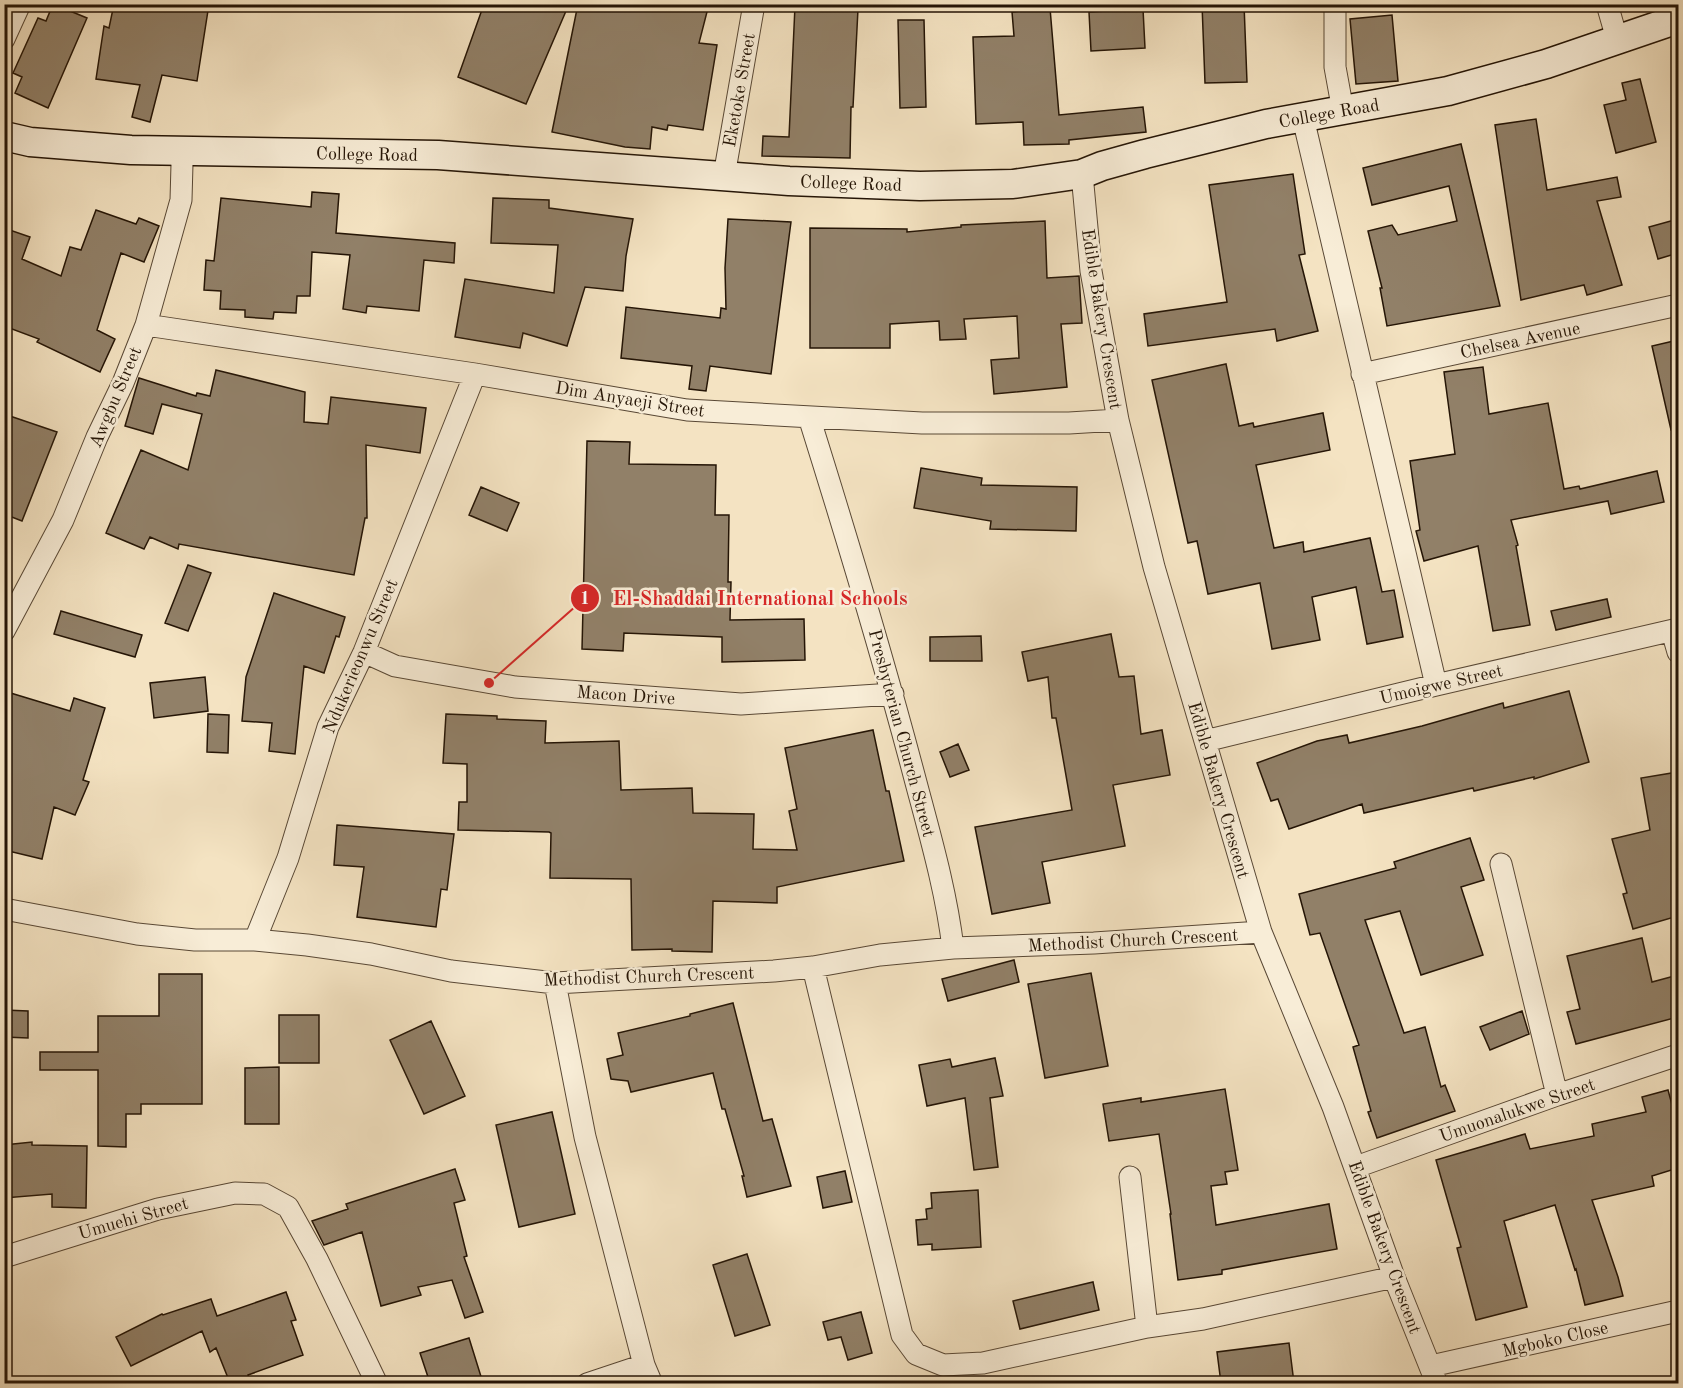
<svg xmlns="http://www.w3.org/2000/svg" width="1683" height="1388" viewBox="0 0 1683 1388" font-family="'Old Standard TT',serif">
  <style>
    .building { fill: #918068; stroke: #251506; stroke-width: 1.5 }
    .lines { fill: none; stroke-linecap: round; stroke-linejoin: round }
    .street-casing { stroke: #594835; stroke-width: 23 }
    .secondary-casing { stroke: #251506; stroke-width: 31 }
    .street { stroke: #f8edd7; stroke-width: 21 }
    .secondary { stroke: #f8edd7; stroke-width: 28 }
    .labels { text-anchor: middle; stroke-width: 5; stroke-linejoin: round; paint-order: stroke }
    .street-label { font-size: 18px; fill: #251506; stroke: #f8edd7 }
    .leader { fill: none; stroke: #d62828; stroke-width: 2 }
    .callout-dot { fill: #d62828; stroke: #f8edd7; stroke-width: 2 }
    .mark-label { font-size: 18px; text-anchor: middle; font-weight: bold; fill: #fff }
    .callout-label { font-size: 20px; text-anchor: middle; font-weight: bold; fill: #d62828; stroke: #f8edd7; stroke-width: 5; stroke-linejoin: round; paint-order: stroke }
  </style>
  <rect width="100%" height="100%" fill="#f4e3c2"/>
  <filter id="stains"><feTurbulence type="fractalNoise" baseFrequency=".00333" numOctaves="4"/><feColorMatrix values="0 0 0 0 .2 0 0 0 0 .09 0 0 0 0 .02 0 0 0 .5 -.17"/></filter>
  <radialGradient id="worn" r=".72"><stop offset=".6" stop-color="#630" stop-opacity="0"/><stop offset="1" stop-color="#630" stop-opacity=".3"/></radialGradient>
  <path class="building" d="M53,4L87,18L48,108L15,93L22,77L13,73L38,18L46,21Z
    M114,4H209L197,81L162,75L150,122L132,117L140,85L96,79L104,26L109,28Z
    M484,4H569L526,104L458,77Z
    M578,4H709L699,43L717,45L703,130L668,125L667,130L652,127L650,149L625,147L552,132Z
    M1202,4H1244L1247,82L1205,83Z
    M795,6L858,9L853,107H851L850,158L762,156L763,136L789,137Z
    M1050,8L1059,115L1143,107L1146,132L1069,140V144L1024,145L1023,122L976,124L973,37L1014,36L1012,12Z
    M1143,9L1145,48L1091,51L1089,12Z
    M1392,15L1398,81L1356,84L1350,19Z
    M898,20H924L926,107L900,108Z
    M1640,79L1656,142L1616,153L1604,105L1626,100L1622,83Z
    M1536,119L1547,190L1617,177L1621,197L1597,201L1622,285L1587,295L1584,285L1521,300L1495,125Z
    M1461,144L1500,306L1387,326L1380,288H1382L1368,231L1392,225L1398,235L1457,221L1449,186L1372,205L1363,168Z
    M1293,174L1305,254L1299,255L1318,331L1277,341L1275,329L1148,346L1144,314L1227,302L1209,185Z
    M312,192L339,194L336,233L455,243L454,263L424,260L419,311L367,306L366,313L343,309L350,255L312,252L310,296H297L296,313L274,312L273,319L245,317V310L220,309L221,291L204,290L206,260L214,261L221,198L311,207Z
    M493,198L549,200V208L633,219L626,256L623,291L585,287L567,346L523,333L520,348L455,337L465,279L554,293L558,245L491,243Z
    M96,210L136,224L139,218L159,226L144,262L121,253L97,330L115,339L100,372L37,342L39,339L4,326V228L30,237L22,259L61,276L70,247L81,250Z
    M728,219L791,222L771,374L710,366L706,391L689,389L692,366L621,358L626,307L720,318L721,308L726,309L725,268Z
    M1678,219V253L1658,259L1649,227Z
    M1045,221L1047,278L1079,276L1082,323L1061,324L1067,387L994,394L991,360L1019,358L1017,316L964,319L966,339L940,340L939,321L890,324V348H810V228L907,229V232L961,227V225Z
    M1678,340V429L1671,430L1652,346Z
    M1226,364L1239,426L1253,423L1254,427L1323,413L1330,450L1256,465L1274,548L1303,542L1304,552L1370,538L1382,592L1394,590L1403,637L1367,644L1356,587L1312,597L1320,640L1272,649L1260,583L1208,594L1197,541L1188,543L1152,380Z
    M1483,367L1489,414L1548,403L1564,489L1579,486L1580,489L1657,471L1664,502L1611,514L1608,501L1511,520L1518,545L1516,546L1530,625L1493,631L1478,546L1424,561L1416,531L1420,530L1410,461L1455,454L1444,372Z
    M216,370L305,392L304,422L328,424L331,397L426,408L420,453L366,445L367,518H365L354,575L179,544L178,549L150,537L144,549L106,533L141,450L188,470L202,414L162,404L153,434L125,426L139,378L196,396L197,393L210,396Z
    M4,414L57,432L22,521L4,514Z
    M587,441L630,442L629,464L716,465L715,515H729L728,582H731L730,620L804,619L805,660L722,662V637L624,633L623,651L582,649Z
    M921,468L982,478L981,485L1077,487L1076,531L990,529L991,521L914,508Z
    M481,487L519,503L507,531L469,515Z
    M188,565L211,573L188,631L165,623Z
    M274,593L345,617L339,637L336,636L324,673L304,666L295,754L269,751L272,723L242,721L246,677Z
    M1607,599L1611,617L1556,630L1551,611Z
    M61,611L142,635L135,657L54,634Z
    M1111,634L1119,677L1134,676L1141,734L1162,730L1170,775L1113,785L1125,846L1042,862L1050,903L992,914L975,827L1072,810L1056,718H1052L1048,677L1028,681L1022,652Z
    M981,636L982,661H930V637Z
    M205,677L208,711L154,718L150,683Z
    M4,691L70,711L74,698L105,708L83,780L89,782L75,815L54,807L42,859L4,850Z
    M1569,691L1589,762L1534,779V777L1474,791L1473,788L1364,813L1362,804L1289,829L1278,799L1271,801L1257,763L1317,741L1347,735L1349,743L1422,726L1503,703L1504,708Z
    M208,714L229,715L228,753L207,752Z
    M446,714L497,716V719L546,721L545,743L619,741L621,790L692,788L693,813L754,814L753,849L797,850L789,811L797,809L785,748L873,730L886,791H889L904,861L777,887V903L713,901L712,952L672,951V949L632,950L631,879L550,878L551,833L549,832L458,830L459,802H467V764L443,763Z
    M958,744L969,770L950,777L940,752Z
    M1678,772V916L1633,929L1623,894L1627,893L1612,839L1650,830L1641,778Z
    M337,825L454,834L447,890L441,889L436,927L357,917L364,867L334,865Z
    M1470,838L1484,880L1461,887L1483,955L1421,975L1400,911L1365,920L1404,1033L1425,1027L1441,1087L1445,1085L1455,1111L1377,1138L1368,1112L1371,1111L1353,1047L1359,1045L1320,933L1310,935L1299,894L1396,868L1394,862Z
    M1642,938L1652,982L1678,975V1017L1576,1044L1567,1012L1580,1009L1567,956Z
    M1014,960L1019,982L948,1001L942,979Z
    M1091,973L1108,1066L1045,1078L1028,984Z
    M159,974H202V1104H141V1114H126V1147L98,1146V1070H40V1052H98V1016H159Z
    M733,1003L763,1121L772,1119L791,1186L747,1197L742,1176H744L725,1109H722L713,1073L631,1092L628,1081L611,1079L607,1059L623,1055L618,1033L690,1016V1014Z
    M4,1010L28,1011V1038L4,1037Z
    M1522,1011L1529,1034L1490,1050L1480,1027Z
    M279,1015H319V1063H279Z
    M431,1021L465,1096L424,1114L390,1040Z
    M995,1058L1003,1096L990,1098L998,1167L974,1170L965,1098L927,1106L919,1065L950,1059L952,1067Z
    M279,1067V1124H245V1068Z
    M1225,1089L1238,1170L1225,1172L1227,1184L1211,1186L1216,1225L1329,1204L1337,1249L1222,1270V1274L1178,1280L1170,1214H1171L1159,1134L1109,1141L1103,1104L1141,1098V1102Z
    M1668,1090L1678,1127V1168L1652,1176L1654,1186L1592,1200L1618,1277L1623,1296L1585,1305L1576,1269L1575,1270L1555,1205L1504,1221L1527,1307L1476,1320L1457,1248L1461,1247L1436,1160L1525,1134L1530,1149L1594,1136L1592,1124L1646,1112L1642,1097Z
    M552,1112L575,1214L519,1227L496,1125Z
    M32,1142V1145L87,1146L86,1208L52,1207V1194L4,1198V1145Z
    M455,1169L465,1200L454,1203L467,1256L464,1257L483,1312L465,1318L452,1280L418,1287L421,1295L381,1306L362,1232L324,1245L312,1221L348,1209L346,1204Z
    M845,1171L852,1202L823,1208L817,1177Z
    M978,1190L981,1247L932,1250V1244L918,1245L916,1220L927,1219L926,1209L932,1208L931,1193Z
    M747,1254L770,1325L735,1336L713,1265Z
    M1093,1282L1099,1310L1020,1329L1013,1301Z
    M286,1292L296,1320L291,1321L303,1355L248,1375L251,1383H230L216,1348L210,1352L202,1331L131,1366L116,1337L162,1314L163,1315L211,1299L217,1316Z
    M861,1312L872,1353L848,1360L841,1337L828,1340L823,1322Z
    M469,1338L483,1383H430L420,1353Z
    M1289,1343L1294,1383H1221L1217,1352Z"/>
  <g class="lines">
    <g class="street-casing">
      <path id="street" d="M1335,4V67L1343,111
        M1607,4L1617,39
        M4,39L20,4
        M1303,118L1436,685
        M1082,174L1091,271L1118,420L1154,567L1205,741L1261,932L1333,1107L1394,1277L1437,1384
        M724,176L754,4
        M146,325L475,374L687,410L922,423H1069L1118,420
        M1362,374L1678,305
        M809,417C846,535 882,654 914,775C929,832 946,889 953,948
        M4,631L63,520L97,437L123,383L146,325L181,200L182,164L179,151
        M1672,631L1678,652
        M364,652L395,666L515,687L741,704L893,694
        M1205,741L1436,685L1678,629
        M1501,864L1557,1095
        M4,909L137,934L195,940H255L307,945L371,954L451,971L555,983L774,971L813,967L880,955L953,948L1094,943L1261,932
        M255,940L288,858L328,727L364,652L475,374
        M813,967L902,1335L916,1354L943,1365L983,1363L1147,1327L1203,1319L1394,1277
        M555,983L585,1137L644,1365L652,1384
        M1356,1167L1557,1095L1678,1055
        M1130,1177L1147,1327
        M4,1257L158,1209L235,1193L264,1194L288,1207L317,1259L377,1384
        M1431,1366L1678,1311
        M587,1384L644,1365"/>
    </g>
    <g class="secondary-casing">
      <path id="secondary" d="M4,136L30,142L131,150L438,155L789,181L920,186L1013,184L1082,174L1102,166L1145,154L1266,124L1448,91L1546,64L1678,19"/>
    </g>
    <use href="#street" class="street"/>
    <use href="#secondary" class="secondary"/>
  </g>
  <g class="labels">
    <g class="street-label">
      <text transform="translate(739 90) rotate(-80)" y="6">Eketoke Street</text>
      <text transform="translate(1329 113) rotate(-10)" y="6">College Road</text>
      <text transform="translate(367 154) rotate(1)" y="6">College Road</text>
      <text transform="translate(851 183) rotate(2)" y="6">College Road</text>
      <text transform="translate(1102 319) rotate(81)" y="6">Edible Bakery Crescent</text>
      <text transform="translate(1520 340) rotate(-12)" y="6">Chelsea Avenue</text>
      <text transform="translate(115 397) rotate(-67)" y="6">Awgbu Street</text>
      <text transform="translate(630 399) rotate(9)" y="6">Dim Anyaeji Street</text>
      <text transform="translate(360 656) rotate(-67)" y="6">Ndukerieonwu Street</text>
      <text transform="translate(1441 684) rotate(-13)" y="6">Umoigwe Street</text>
      <text transform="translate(626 695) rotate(4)" y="6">Macon Drive</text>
      <text transform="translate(902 733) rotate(75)" y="6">Presbyterian Church Street</text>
      <text transform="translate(1219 790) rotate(74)" y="6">Edible Bakery Crescent</text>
      <text transform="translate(1133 940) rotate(-3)" y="6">Methodist Church Crescent</text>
      <text transform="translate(649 976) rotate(-2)" y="6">Methodist Church Crescent</text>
      <text transform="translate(1517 1110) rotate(-19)" y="6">Umuonalukwe Street</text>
      <text transform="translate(133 1218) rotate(-16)" y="6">Umuehi Street</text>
      <text transform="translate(1385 1247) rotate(70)" y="6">Edible Bakery Crescent</text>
      <text transform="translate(1555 1339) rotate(-13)" y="6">Mgboko Close</text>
    </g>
  </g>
  <path class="leader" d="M489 683L585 598"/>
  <g class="callout-dot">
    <circle cx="489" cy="683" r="6"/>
    <circle cx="585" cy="598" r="15"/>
  </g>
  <g class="mark-label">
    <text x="585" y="604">1</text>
  </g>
  <g class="callout-label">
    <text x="760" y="605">El-Shaddai International Schools</text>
  </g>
  <rect width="1683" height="1388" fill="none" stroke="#f4e3c2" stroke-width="24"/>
  <rect x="6" y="6" width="1671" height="1376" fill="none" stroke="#251506" stroke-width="3"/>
  <rect x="12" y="12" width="1659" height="1364" fill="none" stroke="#251506" stroke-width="1.5"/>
  <rect width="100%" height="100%" filter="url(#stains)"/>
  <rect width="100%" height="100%" fill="url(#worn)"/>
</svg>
